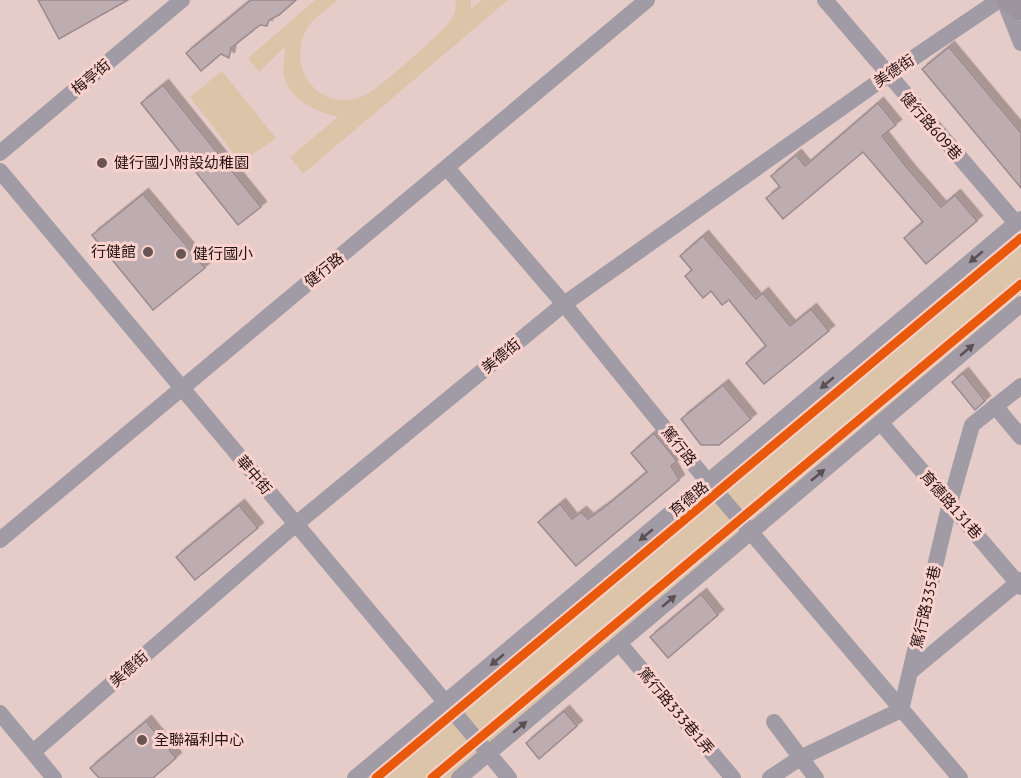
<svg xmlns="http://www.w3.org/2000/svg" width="1021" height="778" viewBox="0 0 1021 778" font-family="'PT Sans','Noto Sans TC',sans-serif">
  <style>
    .green { fill: #dcc4a9 }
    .building { fill: #bdacb0; stroke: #9b8a8f; stroke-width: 1.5; filter: url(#shadow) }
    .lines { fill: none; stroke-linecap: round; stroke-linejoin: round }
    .minor { stroke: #a09ba4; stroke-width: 16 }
    .major { stroke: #9b949d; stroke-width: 20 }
    .cycleway-casing { stroke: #f9d1cd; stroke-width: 13 }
    .cycleway { stroke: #e8590c; stroke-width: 9 }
    .oneway { fill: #5c5054 }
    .poi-dot { fill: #685452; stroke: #f9d1cd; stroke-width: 2 }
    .labels { text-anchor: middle; stroke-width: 6; stroke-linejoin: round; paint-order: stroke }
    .street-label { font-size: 15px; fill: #241312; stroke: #f9d1cd }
    .poi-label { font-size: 15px; fill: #241312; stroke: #f9d1cd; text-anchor: start }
  </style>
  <defs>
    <filter id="shadow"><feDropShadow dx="5.5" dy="-5.5" stdDeviation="0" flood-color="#0004"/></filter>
  </defs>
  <rect width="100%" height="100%" fill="#e6ccc9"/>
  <path class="green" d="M315,0H338C329,8 313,18 307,28C286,67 317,112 361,97C377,92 431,40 447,26L455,12L456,0H471V9L482,0H508L303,174L290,157L338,117C315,111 291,101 284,76C282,68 285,56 285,47L259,72L248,58Z
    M222,71L276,138L241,163L190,97Z
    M1021,231V294L752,524L717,482Z
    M708,491L743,533L491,744L455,702Z
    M446,710L482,752L452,778H365Z"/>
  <path class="building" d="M38,0H128L59,39Z
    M251,0H296L279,15L269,20L267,26L260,25L231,48L229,58L221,54L201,71L186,53Z
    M949,47L1021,133V188L922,69Z
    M163,85L261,207L238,225L141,103Z
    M878,103L896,125L882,136L908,169L941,207L955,195L977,221L926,264L904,238L923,222L863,152L783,219L766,198L780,187L771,176L796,155L805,166Z
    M143,194L205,268L153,310L92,235Z
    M703,236L756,299L763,293L790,326L811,309L829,331L764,384L746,363L766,346L729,300L722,305L711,291L703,298L685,276L692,270L680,256Z
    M963,373L985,401L975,410L952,382Z
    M723,385L751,419L719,445H701L681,419Z
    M654,433L677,461L671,466L679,480L576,566L538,522L560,504L572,519L581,512L588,519L606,506L647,472L631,453Z
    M239,505L258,528L195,580L176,557Z
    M701,594L718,615L668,658L650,637Z
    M564,711L577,726L539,759L526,743Z
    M146,721L176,758L153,778H99L90,768Z"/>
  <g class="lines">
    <path class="minor" d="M825,0L1016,223
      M1004,0L1021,43
      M0,153L182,0
      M447,168L564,304L708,482L960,778
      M0,171L509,778
      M995,406L1021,437
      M881,423L1021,587
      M0,540L647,0
      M619,643L733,778
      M910,672L1021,580
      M0,713L54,778
      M774,722L816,778
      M33,752L296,524L564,304L888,75L999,0
      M355,778L1021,219
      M459,778L1021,304
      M770,778L800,758L901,710L950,503L972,425L1021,386"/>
    <path class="major" d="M1006,0L1021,10"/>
    <g class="cycleway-casing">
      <path id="cycleway" d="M376,778L1021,238
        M432,778L1021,284"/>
    </g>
    <use href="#cycleway" class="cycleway"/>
  </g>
  <defs><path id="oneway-solid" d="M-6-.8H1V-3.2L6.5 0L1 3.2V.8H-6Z" transform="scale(1.5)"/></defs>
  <g class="oneway">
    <use href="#oneway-solid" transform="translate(976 257) rotate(140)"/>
    <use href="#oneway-solid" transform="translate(967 350) rotate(-40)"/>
    <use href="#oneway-solid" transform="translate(827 383) rotate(140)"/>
    <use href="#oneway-solid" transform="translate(818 475) rotate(-40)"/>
    <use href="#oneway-solid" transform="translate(646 535) rotate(140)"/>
    <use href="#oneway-solid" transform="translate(669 601) rotate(-40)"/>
    <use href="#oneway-solid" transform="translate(497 660) rotate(140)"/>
    <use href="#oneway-solid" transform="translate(520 727) rotate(-40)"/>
  </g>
  <g class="poi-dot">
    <circle cx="102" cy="163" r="6"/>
    <circle cx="148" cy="252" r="6"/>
    <circle cx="181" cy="254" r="6"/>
    <circle cx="142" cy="740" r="6"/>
  </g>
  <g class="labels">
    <g class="street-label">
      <text transform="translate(894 71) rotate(-34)" y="5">美德街</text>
      <text transform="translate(91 77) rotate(-40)" y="5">梅亭街</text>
      <text transform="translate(931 126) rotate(49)" y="5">健行路609巷</text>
      <text transform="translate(324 270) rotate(-39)" y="5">健行路</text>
      <text transform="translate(501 356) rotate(-39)" y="5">美德街</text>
      <text transform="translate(679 446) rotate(51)" y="5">篤行路</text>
      <text transform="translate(254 475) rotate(50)" y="5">華中街</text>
      <text transform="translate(689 499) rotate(-40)" y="5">育德路</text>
      <text transform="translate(951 505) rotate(49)" y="5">育德路131巷</text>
      <text transform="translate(926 607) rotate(-77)" y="5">篤行路335巷</text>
      <text transform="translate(129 669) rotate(-42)" y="5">美德街</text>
      <text transform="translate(676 711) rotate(50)" y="5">篤行路333巷1弄</text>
    </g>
    <g class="poi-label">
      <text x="114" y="168">健行國小附設幼稚園</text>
      <text x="136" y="257" text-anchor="end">行健館</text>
      <text x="193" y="259">健行國小</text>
      <text x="154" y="745">全聯福利中心</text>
    </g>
  </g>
</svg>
